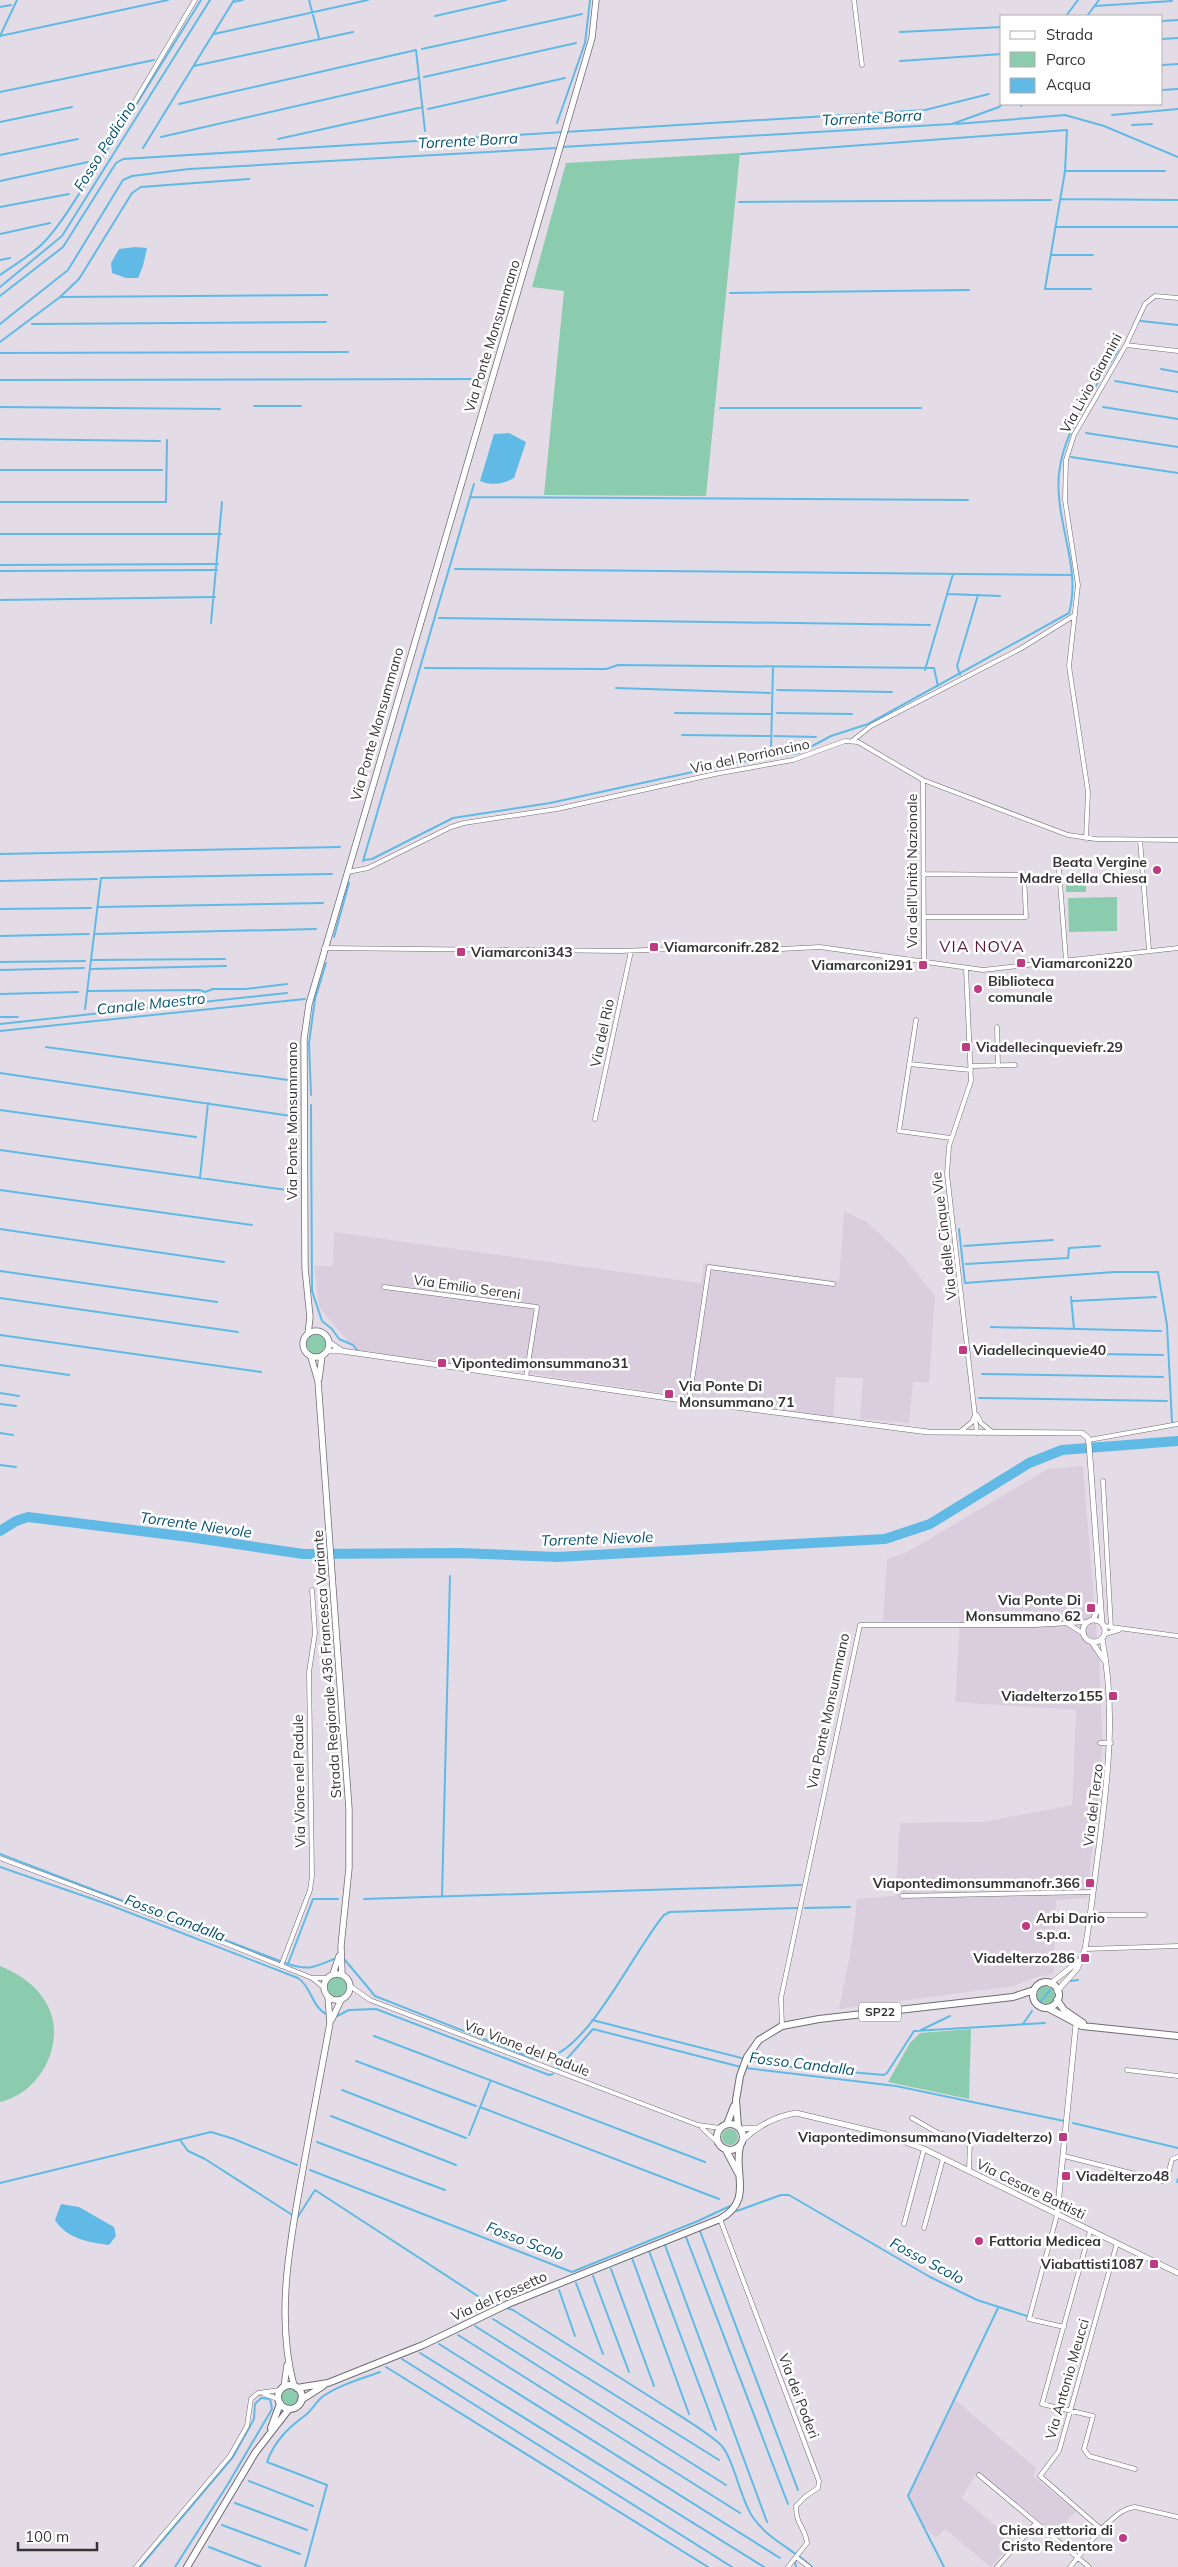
<svg xmlns="http://www.w3.org/2000/svg" width="1178" height="2567" viewBox="0 0 1178 2567" font-family="Mulish,sans-serif">
  <style>
    .built { fill: #dacede }
    .green { fill: #8bccae }
    .water { fill: #60bae5 }
    .lines { fill: none; stroke-linecap: round; stroke-linejoin: round }
    .stream { stroke: #60bae5; stroke-width: 2 }
    .river { stroke: #60bae5; stroke-width: 10 }
    .minor-casing { stroke: #716b74; stroke-width: 5 }
    .tertiary-casing { stroke: #716b74; stroke-width: 6 }
    .secondary-casing { stroke: #716b74; stroke-width: 7 }
    .primary-casing { stroke: #716b74; stroke-width: 8 }
    .minor { stroke: #fff; stroke-width: 4 }
    .tertiary { stroke: #fff; stroke-width: 5 }
    .secondary { stroke: #fff; stroke-width: 5.5 }
    .primary { stroke: #fff; stroke-width: 6 }
    .poi-dot { fill: #bd3b82; stroke: #fff; stroke-width: 2 }
    .labels { text-anchor: middle; stroke-width: 5; stroke-linejoin: round; paint-order: stroke }
    .shield { fill: #fff; stroke: #727073; stroke-width: 1 }
    .shield-label { font-size: 12px; font-weight: bold; fill: #363337 }
    .street-label { font-size: 14px; fill: #363337; stroke: #fff }
    .poi-label { font-size: 14px; font-weight: bold; fill: #363337; stroke: #fff; text-anchor: start }
    .water-label { font-size: 15px; font-style: italic; fill: #05526f; stroke: #fff }
    .quarter-label { font-size: 16px; letter-spacing: 1px; fill: #581a3b; stroke: #fff }
  </style>
  <rect width="100%" height="100%" fill="#e3dce6"/>
  <path class="built" d="M844,1211L867,1222L903,1256L935,1296L929,1383L913,1382L909,1423L860,1419L863,1378L836,1377L833,1425L811,1422L795,1413L506,1370L357,1352L319,1307L314,1266H333L334,1232L701,1283L704,1263L839,1281Z
    M1083,1466L1099,1659L1103,1745L1087,1898L1056,1900L1054,1974L1036,1977L1014,1986L839,2009L853,1938L857,1899L895,1896L900,1823L983,1822L1072,1805L1076,1710L955,1702L960,1621H883L887,1559L907,1552L1048,1469Z
    M954,2399L1037,2469L1033,2476L1076,2511L1055,2535L978,2471L962,2498L1014,2541L991,2567L945,2529L936,2538L924,2527L908,2495Z"/>
  <path class="green" d="M740,153L706,496L544,495L564,291L532,287L566,163Z
    M1066,881H1086V892H1066Z
    M1117,897V931L1069,932L1068,898Z
    M306 1344a10 10 0 1 1 20 0a10 10 0 1 1-20 0Z
    M0,1966C17,1973 35,1984 45,2001C69,2038 42,2093 0,2102Z
    M327 1987a10 10 0 1 1 20 0a10 10 0 1 1-20 0Z
    M1037 1995a9 9 0 1 1 18 0a9 9 0 1 1-18 0Z
    M971,2029L969,2099L888,2082L910,2043L920,2033Z
    M722 2137a8 8 0 1 1 16 0a8 8 0 1 1-16 0Z
    M281 2397a9 9 0 1 1 18 0a9 9 0 1 1-18 0Z"/>
  <path class="water" d="M135,247L147,248L143,266L138,278H126L112,273L111,263L119,249Z
    M509,433L526,442L514,478C502,484 493,486 480,481L494,434Z
    M61,2204L79,2207L114,2227L116,2236L109,2245C88,2242 67,2239 55,2220Z"/>
  <g class="lines">
    <path class="stream" d="M309,0L319,38
      M233,2L243,0
      M1095,6L1172,1
      M0,7L11,5
      M435,16L506,0
      M1066,16L1078,0
      M1087,16L1099,0
      M1162,21L1178,20
      M900,32L1002,27
      M214,34L368,0
      M0,36L168,0
      M0,36L17,0
      M1162,39L1178,38
      M422,49L582,14
      M900,61L1002,54
      M1162,65L1178,64
      M194,66L353,32
      M424,77L576,43
      M1162,90L1178,89
      M0,92L154,60
      M179,104L416,50L425,131
      M1021,106L1022,104
      M428,109L565,78
      M1112,115L1178,109
      M0,122L72,107
      M557,123L585,43L590,0
      M956,124L1065,115L1104,126L1178,157
      M1132,125L1152,124
      M161,137L419,78
      M278,139L423,107
      M562,147L952,124L999,107L1002,104
      M143,148L234,0
      M741,154L1067,130L1065,171L1045,289H1091
      M0,155L78,139
      M1065,171H1165
      M0,181L88,162
      M1060,199L1178,200
      M739,202L1051,200
      M0,207L69,194
      M1055,227H1178
      M0,234L50,223
      M1051,255H1093
      M0,260L10,258
      M0,275C15,264 34,254 46,240C73,210 90,171 115,139L201,0
      M0,287L62,236L210,0
      M730,293L969,290
      M0,296L63,247L116,163L123,159L925,110L989,94
      M60,297L327,295
      M1141,321L1178,325
      M0,324L68,270L123,180L132,176L189,169L557,148
      M32,324L326,322
      M0,342L60,297L79,279L132,193L141,187L249,179
      M0,353L348,352
      M1161,369L1178,372
      M0,380L483,379
      M1115,381L1178,392
      M254,406H301
      M0,407L220,409
      M1103,407L1178,419
      M720,408H921
      M1086,433L1178,447
      M0,439L160,441
      M1071,457L1178,473
      M0,470H162
      M470,497L968,500
      M0,502H166L167,440
      M0,534H221
      M0,565L218,564
      M455,569L1072,575
      M0,571L217,570
      M948,594L1000,596
      M0,600L215,597
      M439,618L930,625
      M211,623L222,502
      M425,668L606,669L618,665L934,668L938,686
      M925,670L953,574
      M960,675L957,666L978,595
      M616,688L770,693
      M777,690L892,692
      M675,713L772,714
      M777,713L852,714
      M682,735L771,736
      M774,736L816,737
      M768,757L771,750L773,667
      M0,854L340,847
      M364,860L372,859L453,818L550,803L734,763L799,753L831,736L868,724L1069,613C1082,567 1054,520 1059,473C1064,428 1096,388 1118,350
      M363,861L474,484
      M0,881L97,879
      M98,907L323,903
      M0,909L91,908
      M94,934L316,929
      M0,936L89,934
      M334,937L349,883
      M91,960L225,959
      M0,962L85,961
      M91,969L226,966
      M0,970L84,968
      M87,991L200,990L205,992L213,989H246L287,984
      M0,994L78,992
      M85,1009L101,878L332,874
      M0,1017H18
      M0,1024L287,993
      M0,1031L305,999
      M46,1047L288,1080
      M0,1073L291,1116
      M311,1095L309,1043L315,999L326,963
      M311,1105L312,1291L322,1321L332,1329L339,1339L353,1345L357,1350
      M0,1110L196,1137
      M0,1150L294,1191
      M200,1178L208,1103
      M0,1190L252,1225
      M0,1229L224,1262
      M959,1229L965,1283L1114,1272H1158L1167,1325L1172,1422
      M964,1246L1053,1240
      M966,1264L1068,1258L1069,1248L1100,1246
      M0,1271L217,1302
      M1071,1297L1074,1329
      M0,1298L238,1332
      M1073,1301L1156,1297
      M991,1327L1161,1331
      M0,1335L261,1372
      M977,1352L1163,1355
      M0,1365L69,1375
      M982,1374L1163,1377
      M0,1393L19,1396
      M979,1398L1167,1401
      M0,1404L16,1406
      M0,1433L13,1435
      M0,1465L16,1467
      M0,1854L280,1961
      M0,1867L107,1904L298,1978C311,1986 312,2007 326,2014
      M442,1896L450,1576
      M364,1899L801,1885
      M805,1908L850,1907
      M345,1960L375,1996L532,2058L543,2059
      M285,1963C308,1971 313,1968 334,1959
      M288,1964L313,1899H338
      M1071,1981L1078,1980
      M1041,2001L1050,1990
      M337,2016L349,2010L376,2009L549,2075L553,2074
      M592,2020L769,2065L884,2075L887,2073L914,2031L1045,2023
      M1023,2024L1032,2011
      M921,2030L950,2016
      M374,2036L705,2162
      M552,2056C592,2042 635,1949 664,1915L670,1912L797,1908
      M356,2061L476,2106
      M746,2068L896,2086L1064,2121
      M558,2069L593,2029L741,2067
      M342,2090L466,2138
      M480,2107L719,2199
      M331,2116L456,2165
      M1073,2123L1178,2148
      M469,2135L490,2082
      M180,2140L188,2151L205,2159L297,2218L315,2190L490,2304L499,2306
      M317,2142L445,2190
      M310,2170L572,2272L698,2221L730,2206
      M1177,2182L1178,2179
      M0,2183L211,2132L234,2139L297,2165
      M737,2211L781,2195H789L930,2277L977,2300L1030,2317
      M700,2231L798,2490
      M686,2237L788,2504
      M665,2245L767,2522
      M649,2251L716,2430
      M632,2258L689,2414
      M611,2269L654,2386
      M593,2276L629,2372
      M576,2283L603,2354
      M559,2290L575,2336
      M506,2308L513,2310C562,2341 611,2372 660,2403C677,2414 706,2431 720,2444C733,2456 740,2498 752,2516C767,2539 793,2549 812,2567
      M493,2319L719,2460
      M475,2326L726,2485
      M458,2335L740,2513
      M439,2344L780,2558
      M420,2353L764,2567
      M402,2359L732,2567
      M386,2367L708,2567
      M249,2481L313,2506
      M235,2503L307,2530
      M222,2525L300,2554
      M209,2547L261,2567
      M795,2562L796,2567
      M140,2567L233,2457L254,2419L255,2404L261,2398L270,2399L272,2409L228,2484L175,2567
      M305,2567L327,2485L267,2462C274,2442 287,2429 303,2417C311,2412 315,2403 322,2397C339,2385 361,2379 380,2372
      M944,2567L908,2496L998,2308"/>
    <path class="river" d="M0,1531L16,1521L28,1517L189,1537L303,1554L461,1553L557,1557L885,1539L930,1524L1029,1463L1062,1450L1178,1441"/>
    <g class="minor-casing">
      <path id="minor" d="M854,0L862,65
        M104,145L117,132L195,0
        M1126,345L1178,351
        M852,741L871,726L1020,649L1075,615
        M923,780L924,961
        M1086,839L1088,792L1069,666L1078,585L1065,500L1066,460L1074,435L1126,345L1145,304L1155,296L1178,298
        M1140,840L1149,950
        M1059,870L1066,960
        M348,872L368,868L451,827L464,823L557,809L715,774L793,760L845,741L858,742L923,780L1068,835L1096,839L1178,840
        M923,874L1024,875L1026,917H924
        M324,948L620,951L727,947L761,950L820,947L983,970L1178,948
        M966,969L971,1081L949,1146L947,1174L977,1433
        M916,1020L899,1131L951,1138
        M997,1027L998,1066
        M909,1064L971,1070
        M971,1066L1015,1065
        M595,1119L631,951
        M384,1287L537,1307L526,1377
        M689,1401L709,1267L833,1284
        M977,1415L981,1423L992,1432
        M960,1432L972,1422L975,1415
        M1089,1440L1178,1424
        M1103,1481L1111,1628
        M1068,1624L1084,1634
        M1104,1626L1178,1636
        M1105,1634L1119,1630
        M1100,1743H1111
        M0,1858L192,1930L312,1978H326
        M902,1896L1093,1892
        M1090,1915H1145
        M1085,1949L1178,1946
        M281,1966L310,1890L312,1876L309,1672L315,1633L312,1590
        M312,1978L323,1987
        M350,1986L370,2000L698,2125L720,2128
        M782,2026L781,1998L860,1625H1035L1088,1622
        M1127,2070L1178,2076
        M912,2118L938,2133L970,2140L969,2171
        M702,2128L717,2142
        M1064,2156L1163,2181L1167,2179L1172,2159L1178,2157
        M1057,2215L1029,2319L1064,2327
        M720,2219L819,2481L818,2488L806,2496L796,2506C796,2526 805,2526 807,2543L788,2567
        M904,2224L924,2149
        M924,2228L943,2159
        M1090,2231L1042,2404L1093,2416L1084,2449L1089,2456L1135,2469
        M264,2394L278,2399
        M979,2475L1089,2567
        M1101,2529C1112,2520 1120,2509 1135,2507L1178,2517
        M796,2557L809,2567
        M136,2567L230,2456L247,2426L251,2399L258,2393L280,2390
        M997,2567L1036,2523
        M1070,2567L1101,2529L1040,2476L1059,2451L1117,2243"/>
    </g>
    <g class="tertiary-casing">
      <path id="tertiary" d="M329,1342L342,1351
        M327,1351H342L689,1401L928,1432L1082,1433L1088,1438L1089,1444L1102,1623
        M1093,1620L1100,1604
        M1083 1631a11 11 0 1 1 22 0a11 11 0 1 1-22 0Z
        M1092,1642L1104,1660
        M1050,1984L1079,1961
        M1057,1991L1077,1969L1085,1949C1091,1915 1094,1881 1099,1847C1108,1777 1116,1708 1102,1639
        M740,2129L756,2128
        M743,2140C757,2126 777,2116 796,2113L884,2134L924,2149L1178,2273
        M1057,2215L1076,2024"/>
    </g>
    <g class="secondary-casing">
      <path id="secondary" d="M303 1344a13 13 0 1 1 26 0a13 13 0 1 1-26 0Z
        M308,1334L310,1317L305,1268L304,1039L309,1004L592,38L596,0
        M311,1357L318,1381L349,1809V1868L341,1946L342,1975
        M319,1379L322,1356
        M324 1987a13 13 0 1 1 26 0a13 13 0 1 1-26 0Z
        M333,1974L339,1956
        M332,2019L341,2000
        M294,2386C274,2313 292,2231 305,2158C313,2113 322,2068 330,2023L328,1997
        M284,2387L287,2365"/>
    </g>
    <g class="primary-casing">
      <path id="primary" d="M1033 1995a13 13 0 1 1 26 0a13 13 0 1 1-26 0Z
        M1057,2000L1064,2010L1083,2023
        M1048,2008L1082,2026L1178,2036
        M717 2137a13 13 0 1 1 26 0a13 13 0 1 1-26 0Z
        M727,2124L734,2106
        M738,2127L736,2100L740,2076L747,2057L759,2040L782,2026L819,2019L1013,1997L1034,1990
        M726,2150L738,2173
        M278 2397a12 12 0 1 1 24 0a12 12 0 1 1-24 0Z
        M297,2388L328,2383L423,2345L508,2304L720,2219C754,2200 733,2174 740,2146
        M301,2400L323,2386
        M271,2428L280,2404
        M187,2567L255,2453L289,2409"/>
    </g>
    <use href="#minor" class="minor"/>
    <use href="#tertiary" class="tertiary"/>
    <use href="#secondary" class="secondary"/>
    <use href="#primary" class="primary"/>
  </g>
  <g class="poi-dot">
    <circle cx="1157" cy="870" r="5"/>
    <rect x="649" y="942" width="10" height="10" rx="2.5"/>
    <rect x="456" y="947" width="10" height="10" rx="2.5"/>
    <rect x="1016" y="958" width="10" height="10" rx="2.5"/>
    <rect x="918" y="960" width="10" height="10" rx="2.5"/>
    <circle cx="978" cy="989" r="5"/>
    <rect x="961" y="1042" width="10" height="10" rx="2.5"/>
    <rect x="958" y="1345" width="10" height="10" rx="2.5"/>
    <rect x="437" y="1358" width="10" height="10" rx="2.5"/>
    <rect x="664" y="1389" width="10" height="10" rx="2.5"/>
    <rect x="1086" y="1603" width="10" height="10" rx="2.5"/>
    <rect x="1108" y="1691" width="10" height="10" rx="2.5"/>
    <rect x="1085" y="1878" width="10" height="10" rx="2.5"/>
    <circle cx="1026" cy="1926" r="5"/>
    <rect x="1080" y="1953" width="10" height="10" rx="2.5"/>
    <rect x="1058" y="2132" width="10" height="10" rx="2.5"/>
    <rect x="1061" y="2171" width="10" height="10" rx="2.5"/>
    <circle cx="979" cy="2241" r="5"/>
    <rect x="1149" y="2259" width="10" height="10" rx="2.5"/>
    <circle cx="1123" cy="2538" r="5"/>
  </g>
  <g class="labels">
    <rect class="shield" x="859" y="2002.5" width="42" height="19" rx="4"/>
    <g class="shield-label">
      <text x="880" y="2016">SP22</text>
    </g>
    <g class="street-label">
      <text transform="translate(492 336) rotate(-73)" y="5">Via Ponte Monsummano</text>
      <text transform="translate(1091 383) rotate(-61)" y="5">Via Livio Giannini</text>
      <text transform="translate(377 724) rotate(-74)" y="5">Via Ponte Monsummano</text>
      <text transform="translate(750 756) rotate(-12)" y="5">Via del Porrioncino</text>
      <text transform="translate(912 871) rotate(-90)" y="5">Via dell'Unità Nazionale</text>
      <text transform="translate(602 1033) rotate(-78)" y="5">Via del Rio</text>
      <text transform="translate(292 1121) rotate(-90)" y="5">Via Ponte Monsummano</text>
      <text transform="translate(944 1236) rotate(-97)" y="5">Via delle Cinque Vie</text>
      <text transform="translate(467 1287) rotate(8)" y="5">Via Emilio Sereni</text>
      <text transform="translate(327 1664) rotate(-94)" y="5">Strada Regionale 436 Francesca Variante</text>
      <text transform="translate(828 1711) rotate(-78)" y="5">Via Ponte Monsummano</text>
      <text transform="translate(299 1781) rotate(-91)" y="5">Via Vione nel Padule</text>
      <text transform="translate(1093 1805) rotate(-83)" y="5">Via del Terzo</text>
      <text transform="translate(527 2048) rotate(21)" y="5">Via Vione del Padule</text>
      <text transform="translate(1031 2189) rotate(26)" y="5">Via Cesare Battisti</text>
      <text transform="translate(499 2296) rotate(-24)" y="5">Via del Fossetto</text>
      <text transform="translate(1067 2379) rotate(-74)" y="5">Via Antonio Meucci</text>
      <text transform="translate(799 2396) rotate(69)" y="5">Via dei Poderi</text>
    </g>
    <g class="poi-label">
      <text x="1147" y="867" text-anchor="end">Beata Vergine<tspan x="1147" dy="16">Madre della Chiesa</tspan></text>
      <text x="664" y="952">Viamarconifr.282</text>
      <text x="471" y="957">Viamarconi343</text>
      <text x="1031" y="968">Viamarconi220</text>
      <text x="913" y="970" text-anchor="end">Viamarconi291</text>
      <text x="988" y="986">Biblioteca<tspan x="988" dy="16">comunale</tspan></text>
      <text x="976" y="1052">Viadellecinqueviefr.29</text>
      <text x="973" y="1355">Viadellecinquevie40</text>
      <text x="452" y="1368">Vipontedimonsummano31</text>
      <text x="679" y="1391">Via Ponte Di<tspan x="679" dy="16">Monsummano 71</tspan></text>
      <text x="1081" y="1605" text-anchor="end">Via Ponte Di<tspan x="1081" dy="16">Monsummano 62</tspan></text>
      <text x="1103" y="1701" text-anchor="end">Viadelterzo155</text>
      <text x="1080" y="1888" text-anchor="end">Viapontedimonsummanofr.366</text>
      <text x="1036" y="1923">Arbi Dario<tspan x="1036" dy="16">s.p.a.</tspan></text>
      <text x="1075" y="1963" text-anchor="end">Viadelterzo286</text>
      <text x="1053" y="2142" text-anchor="end">Viapontedimonsummano(Viadelterzo)</text>
      <text x="1076" y="2181">Viadelterzo48</text>
      <text x="989" y="2246">Fattoria Medicea</text>
      <text x="1144" y="2269" text-anchor="end">Viabattisti1087</text>
      <text x="1113" y="2535" text-anchor="end">Chiesa rettoria di<tspan x="1113" dy="16">Cristo Redentore</tspan></text>
    </g>
    <g class="water-label">
      <text transform="translate(872 118) rotate(-3)" y="5">Torrente Borra</text>
      <text transform="translate(468 141) rotate(-3)" y="5">Torrente Borra</text>
      <text transform="translate(105 146) rotate(-58)" y="5">Fosso Pedicino</text>
      <text transform="translate(151 1004) rotate(-6)" y="5">Canale Maestro</text>
      <text transform="translate(196 1525) rotate(8)" y="5">Torrente Nievole</text>
      <text transform="translate(597 1539) rotate(-2)" y="5">Torrente Nievole</text>
      <text transform="translate(175 1918) rotate(21)" y="5">Fosso Candalla</text>
      <text transform="translate(802 2064) rotate(7)" y="5">Fosso Candalla</text>
      <text transform="translate(525 2241) rotate(21)" y="5">Fosso Scolo</text>
      <text transform="translate(927 2261) rotate(28)" y="5">Fosso Scolo</text>
    </g>
    <g class="quarter-label">
      <text x="982" y="952">VIA NOVA</text>
    </g>
  </g>
  <rect x="1000" y="15" width="162" height="90" fill="#ffffff" stroke="#afadaf"/>
  <rect x="1010" y="31" width="25" height="8" fill="#ffffff" stroke="#afadaf"/>
  <text x="1046" y="40" font-size="15" fill="#363337">Strada</text>
  <rect x="1010" y="52" width="25" height="15" fill="#8bccae" stroke="#afadaf"/>
  <text x="1046" y="65" font-size="15" fill="#363337">Parco</text>
  <rect x="1010" y="78" width="25" height="15" fill="#60bae5" stroke="#afadaf"/>
  <text x="1046" y="90" font-size="15" fill="#363337">Acqua</text>
  <path d="M18 2542v8h79v-8" fill="none" stroke="#363337" stroke-width="2.5"/>
  <text x="25" y="2542" font-size="15" fill="#363337" stroke="#ffffff" stroke-width="4" paint-order="stroke">100 m</text>
</svg>
